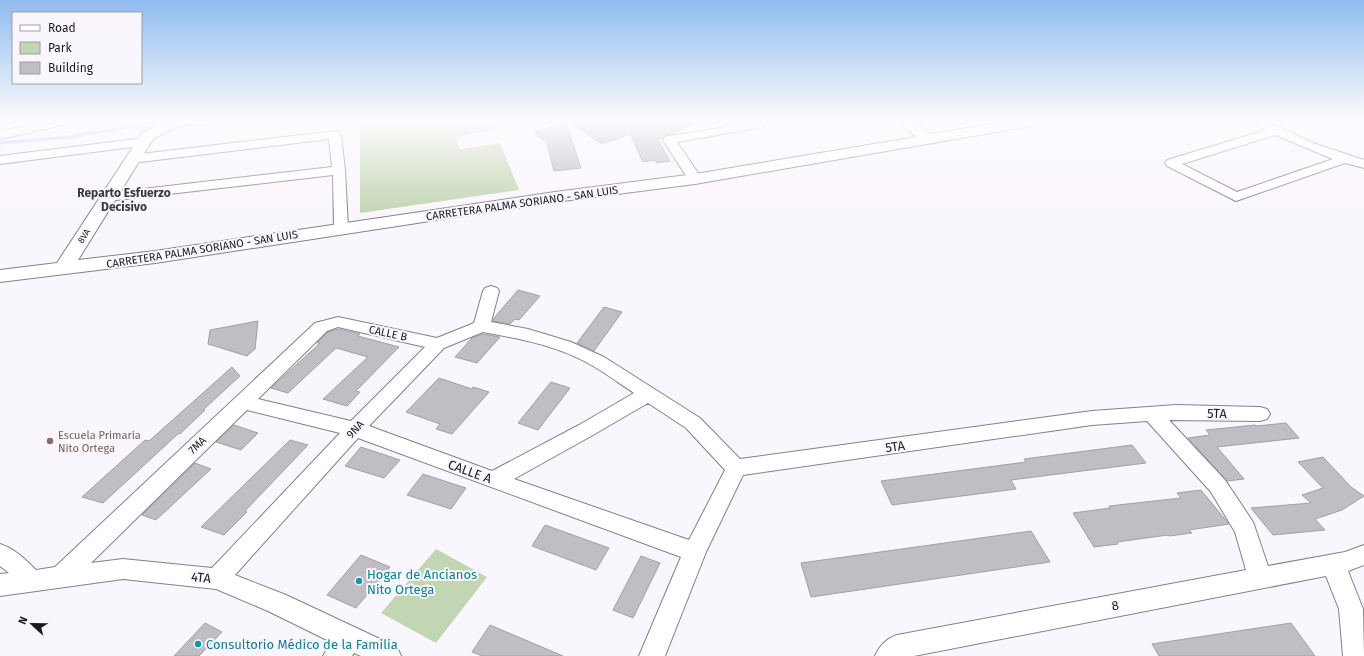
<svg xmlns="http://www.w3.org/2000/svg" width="1364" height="656" viewBox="0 0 1364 656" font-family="'Fira Sans',sans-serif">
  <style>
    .green { fill: #c3d6b3 }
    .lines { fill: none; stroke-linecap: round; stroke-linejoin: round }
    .stream { stroke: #a9c5f9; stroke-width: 3.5 }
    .building { fill: #c1bdc4; stroke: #a39fa6 }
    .street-casing { stroke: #848087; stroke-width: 2 }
    .secondary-casing { stroke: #848087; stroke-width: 2 }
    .street { fill: #fff; fill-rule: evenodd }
    .secondary { fill: #fff; fill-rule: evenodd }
    .education-dot { fill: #8d6e63; stroke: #faf6fd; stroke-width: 1.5 }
    .culture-dot { fill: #0f9aa8; stroke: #faf6fd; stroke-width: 1.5 }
    .labels { text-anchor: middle; stroke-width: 4; stroke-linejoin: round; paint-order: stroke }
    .far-street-label { font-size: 9px; fill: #1b1a1c; stroke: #faf6fd }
    .street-label { font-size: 11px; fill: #1b1a1c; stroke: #faf6fd }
    .education-label { font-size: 11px; fill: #785e54; stroke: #faf6fd; text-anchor: start }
    .neighbourhood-label { font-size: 12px; font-weight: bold; fill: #3c393f; stroke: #faf6fd }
    .near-street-label { font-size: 13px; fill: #1b1a1c; stroke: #faf6fd }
    .near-culture-label { font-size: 13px; fill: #0d838f; stroke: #faf6fd; text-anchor: start }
  </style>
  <rect width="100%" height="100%" fill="#faf6fd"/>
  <path class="green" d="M393,120H493L497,129L455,137L460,149L500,143L519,190L360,213V126Z
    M436,549L487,577L436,643L381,613Z"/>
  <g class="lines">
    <path class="stream" d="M171,127L267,120
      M0,143L71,137L130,126L143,128L159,127"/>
  </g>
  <path class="building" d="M566,120H703L672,134L665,136L658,140L670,161L657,163L655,160L643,162L630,134L602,144Z
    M566,123L581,168L554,171L547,143L534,132Z
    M518,290L540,296L519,320L515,319L510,324L493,321L494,318Z
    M604,307L622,312L594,351L577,343Z
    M258,321L255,349L247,356L208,344L210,330Z
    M338,329L360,334L358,336L399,347L356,391L360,392L347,406L323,399L368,357L336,348L288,393L271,388L320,343H317L328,332Z
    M483,334L500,337L477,363L455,357L472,338Z
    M232,367L240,376L203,410H205L180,434L179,433L103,503L82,497L145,440L149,441Z
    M439,378L472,389L473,387L489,392L452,434L436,429L440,424L406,412Z
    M551,382L570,388L538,430L518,423Z
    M1286,423L1299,438L1217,447L1244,479L1227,481L1188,438L1210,435L1206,430L1255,425L1256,426Z
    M234,425L258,433L241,450L216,442Z
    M290,440L308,445L245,511L247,512L224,535L201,527Z
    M1132,445L1146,463L1011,480L1016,489L892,505L881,481L1026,462L1024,459Z
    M361,447L400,460L384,478L345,466Z
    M1323,457L1351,487L1364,496L1342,510L1315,519L1325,530L1273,535L1251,508L1311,503L1302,495L1323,488L1298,462Z
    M195,463L211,469L156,520L142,515Z
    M423,474L466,488L451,509L407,495Z
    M1201,490L1229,524L1189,530L1192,533L1169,536L1168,535L1117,542L1118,544L1094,547L1073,513L1110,508L1109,506L1181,498L1177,493Z
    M545,525L609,548L596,570L532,546Z
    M1031,531L1050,562L811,597L801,563Z
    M361,555L390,567L356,608L327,595Z
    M641,556L660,563L633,618L613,610Z
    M205,623L222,632L199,656H174Z
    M1291,623L1315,656H1159L1152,644Z
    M490,625L563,656H482L472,652Z"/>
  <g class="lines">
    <g class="street-casing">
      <path id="street" d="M55,120H78L76,122L72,123L0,139V131Z
        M1249,120H1264L1313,143L1364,160V168L1345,163L1236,201L1167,166L1165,163L1167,160L1266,130ZM1275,135L1333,159L1237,192L1182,164Z
        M759,122L763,123L765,125L763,127L677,142L702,179L700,182H690L663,140L665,137L669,136Z
        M335,131L339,132L341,135L345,170L348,228L346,231L341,232L336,231L334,228L333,175L108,201L103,200L101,197L103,194L108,193L332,167L329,139L132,163L128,162L126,159L128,156L132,155Z
        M144,138L148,139L150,142L148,145L0,164V156Z
        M491,286L497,288L499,291L491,322L528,329L571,342L604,357L700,418L740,459L1092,411L1176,405L1260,407L1267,409L1270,414L1267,419L1260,421L1169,420L1225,480L1253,522L1268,566L1345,552L1364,545V565L1348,571L1363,609L1364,656H1343L1339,609L1326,576L914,656H875C880,645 886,639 897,635L1246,570L1235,532L1211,492L1147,421L1092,425L743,475L706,552L665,656H639L681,557L358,438L235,575L286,595L397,647L401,656H361L354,653L352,656H323L331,642L268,611L216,589L123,579L0,596V574L9,573L0,566V544C15,549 25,559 36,570L55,567L315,323L338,317L437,338L474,323L483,291L485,288ZM338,327L425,347L351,421L258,399L327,331ZM483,332C521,339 560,346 593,366C607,374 620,384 634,393L579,425L492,471L369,426L444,348ZM648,403L686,428L725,470L689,540L514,479L593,435ZM247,410L340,433L212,568L123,559L91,563Z"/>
    </g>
    <g class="secondary-casing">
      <path id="secondary" d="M168,120H192L190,123L175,127L153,139L78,260L155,251L555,192L695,174L916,137L897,120H913L931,134L1016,120H1050L1048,123L1043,124L695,184L555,202L155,263L0,282V270L57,263L142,133Z"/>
    </g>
    <use href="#street" class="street"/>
    <use href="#secondary" class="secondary"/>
  </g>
  <linearGradient id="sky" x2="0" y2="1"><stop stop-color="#8fbbef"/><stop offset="0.57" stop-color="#fdfbfe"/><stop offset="1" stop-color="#fdfbfe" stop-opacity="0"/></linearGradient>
  <rect width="1364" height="212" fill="url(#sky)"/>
  <circle class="education-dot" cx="50" cy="441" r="4"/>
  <g class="culture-dot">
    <circle cx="359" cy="581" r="4"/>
    <circle cx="198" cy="644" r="4"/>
  </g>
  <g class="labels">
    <g class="far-street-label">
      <text transform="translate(84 236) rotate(-58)" y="3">8VA</text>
    </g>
    <g class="street-label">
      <text transform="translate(522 203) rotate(-8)" y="4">CARRETERA PALMA SORIANO - SAN LUIS</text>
      <text transform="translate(202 249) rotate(-9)" y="4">CARRETERA PALMA SORIANO - SAN LUIS</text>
      <text transform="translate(388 333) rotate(12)" y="4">CALLE B</text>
      <text transform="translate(355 429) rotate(-47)" y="4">9NA</text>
      <text transform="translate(197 445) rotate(-44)" y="4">7MA</text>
    </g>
    <g class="education-label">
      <text x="58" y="439">Escuela Primaria<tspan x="58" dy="13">Nito Ortega</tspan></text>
    </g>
    <g class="neighbourhood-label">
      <text x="124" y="197">Reparto Esfuerzo<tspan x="124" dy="14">Decisivo</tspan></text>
    </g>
    <g class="near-street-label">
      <text transform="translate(1217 413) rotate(2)" y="5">5TA</text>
      <text transform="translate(895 446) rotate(-8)" y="5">5TA</text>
      <text transform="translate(470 471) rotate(20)" y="5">CALLE A</text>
      <text transform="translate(201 577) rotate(6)" y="5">4TA</text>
      <text transform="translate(1115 605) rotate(-11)" y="5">8</text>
    </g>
    <g class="near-culture-label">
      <text x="367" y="579">Hogar de Ancianos<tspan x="367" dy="15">Nito Ortega</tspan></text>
      <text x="206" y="649">Consultorio Médico de la Familia</text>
    </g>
  </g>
  <rect x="12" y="12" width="130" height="72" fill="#faf6fd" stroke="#a19ea3"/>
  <rect x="20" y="25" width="20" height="6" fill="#ffffff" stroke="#a19ea3"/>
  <text x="48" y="32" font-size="12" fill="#1b1a1c">Road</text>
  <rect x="20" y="42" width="20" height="12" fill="#c3d6b3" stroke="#a19ea3"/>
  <text x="48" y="52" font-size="12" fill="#1b1a1c">Park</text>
  <rect x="20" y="62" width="20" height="12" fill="#c1bdc4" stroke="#a19ea3"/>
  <text x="48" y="72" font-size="12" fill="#1b1a1c">Building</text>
  <g transform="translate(32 624) rotate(292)" stroke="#faf6fd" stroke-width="3" paint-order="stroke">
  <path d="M0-3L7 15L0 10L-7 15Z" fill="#1b1a1c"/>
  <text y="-6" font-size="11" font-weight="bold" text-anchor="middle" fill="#1b1a1c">N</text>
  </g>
</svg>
